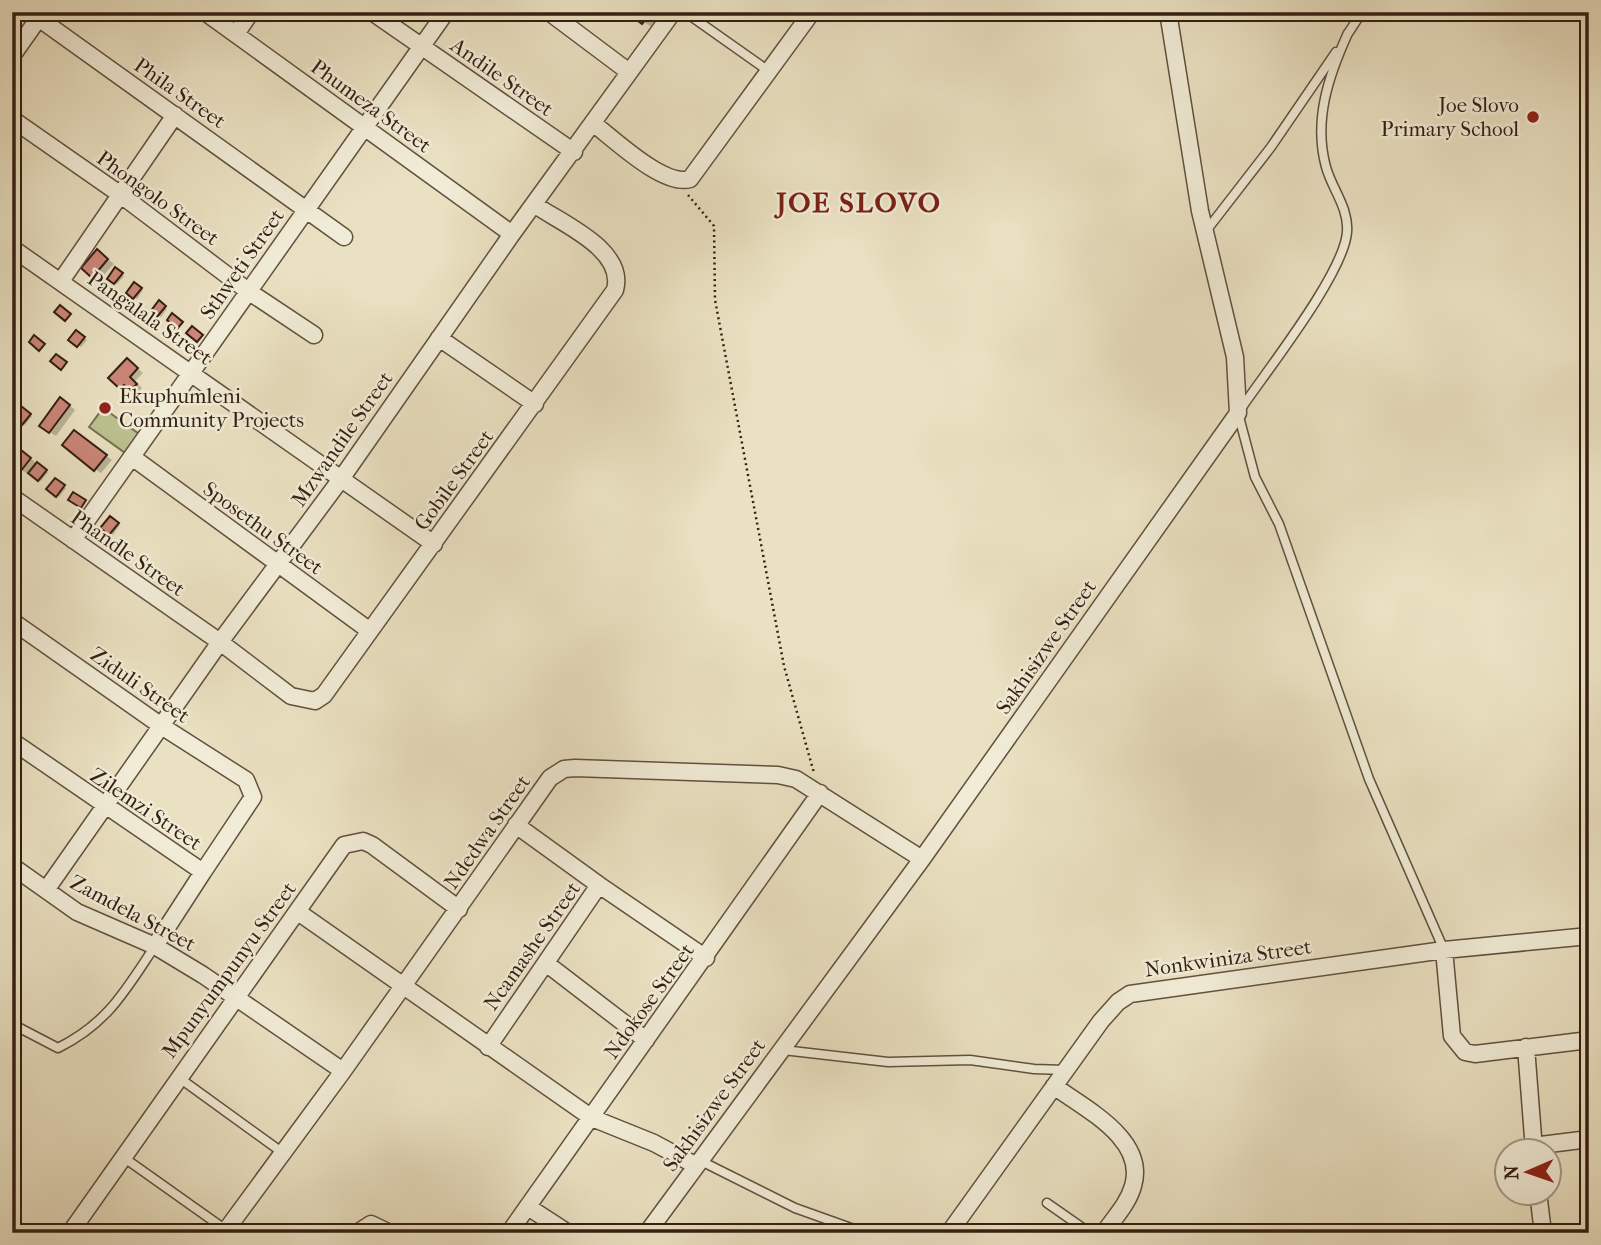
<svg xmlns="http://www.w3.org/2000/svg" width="1601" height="1245" viewBox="0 0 1601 1245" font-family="'IM FELL French Canon',serif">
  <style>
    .green { fill: #bbc290; stroke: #787051; stroke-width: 2 }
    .shadow { fill: #0003 }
    .building { fill: #cb8778; stroke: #341f12; stroke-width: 2 }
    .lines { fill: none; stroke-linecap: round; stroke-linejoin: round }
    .lane-casing { stroke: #62503e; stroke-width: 11 }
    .street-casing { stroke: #62503e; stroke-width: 19 }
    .path { stroke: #341f12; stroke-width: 2.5; stroke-dasharray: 2 3.5; stroke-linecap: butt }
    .lane { stroke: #f1ecd7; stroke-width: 8 }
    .street { stroke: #f1ecd7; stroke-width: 16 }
    .poi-dot { fill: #8f2418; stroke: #f1ecd7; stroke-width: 2.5 }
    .labels { text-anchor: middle; stroke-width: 5; stroke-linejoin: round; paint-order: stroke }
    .street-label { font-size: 21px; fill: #341f12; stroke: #f1ecd7 }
    .poi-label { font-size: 21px; fill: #341f12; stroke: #f1ecd7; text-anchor: end }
    .district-label { font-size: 28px; font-weight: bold; letter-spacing: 2px; fill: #7a1f14; stroke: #f1ecd7 }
  </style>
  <rect width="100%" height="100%" fill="#eae1c2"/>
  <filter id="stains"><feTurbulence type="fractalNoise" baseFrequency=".00286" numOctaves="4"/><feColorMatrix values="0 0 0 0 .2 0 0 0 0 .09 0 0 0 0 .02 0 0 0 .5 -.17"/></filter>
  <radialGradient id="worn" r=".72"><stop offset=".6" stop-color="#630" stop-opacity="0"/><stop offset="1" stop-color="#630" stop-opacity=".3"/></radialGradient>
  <path class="green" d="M103,408L142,436L128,455L89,427Z"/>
  <path class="shadow" d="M629,12H665L653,28Z
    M97,251L114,264L99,280L93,276Z
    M116,270L124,276L117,284L109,278Z
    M135,284L143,290L137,299L128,293Z
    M159,303L167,309L161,317L153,311Z
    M79,334L87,340L81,347L71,340Z
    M127,360L143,373L135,381L142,388L138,393L121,387Z
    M67,403L75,410L56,436L50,432Z
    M24,410L32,416L25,425L23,424Z
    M80,436L112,460L101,473L95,469Z
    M27,456L48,472L41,481L12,465Z
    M58,481L66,488L59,497L57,495Z
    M110,518L120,525L113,535L102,528Z"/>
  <path class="building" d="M627,12H651L642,24Z
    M97,249L108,259L92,278L81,268Z
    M115,267L123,273L114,284L107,279Z
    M134,282L142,288L133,299L126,293Z
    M159,300L166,306L157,317L150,312Z
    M60,305L71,314L65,321L54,312Z
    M172,313L183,322L177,329L167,320Z
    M192,326L203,335L197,342L186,333Z
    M76,330L85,337L77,347L68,340Z
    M34,335L45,344L39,351L29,342Z
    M56,354L67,362L61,370L50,361Z
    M127,358L138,368L130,377L137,384L130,391L124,385L120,389L108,378Z
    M60,397L70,405L49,433L39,426Z
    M21,406L31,414L22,425L12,417Z
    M74,430L107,455L94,471L62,445Z
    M21,450L31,458L20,472L12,467V462Z
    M37,462L47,470L38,481L28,473Z
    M55,478L65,485L56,497L46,489Z
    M73,492L86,500L81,508L68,500Z
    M110,516L119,523L109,535L100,528Z"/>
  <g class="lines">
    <g class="lane-casing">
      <path id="lane" d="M685,12L770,72
        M1348,33C1329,75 1313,120 1326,167C1332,189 1349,208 1347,232C1344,274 1264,374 1238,413L1255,477L1279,524L1369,779L1444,950
        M1347,35L1362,12
        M1206,231L1271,147L1336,52
        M12,1024L58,1048C108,1023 125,991 155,946
        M783,1050L888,1062L970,1060L1034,1069L1065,1070
        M178,1077L283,1153
        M123,1157L226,1230
        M699,1160L795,1208L865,1233
        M1047,1203L1090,1233"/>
    </g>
    <g class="street-casing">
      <path id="street" d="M30,12L344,237
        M205,12L512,234
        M372,12L574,152
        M549,12L629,72
        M236,34L251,12
        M12,56L43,12
        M12,119L121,195L248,291L314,335
        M594,124C615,140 664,187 690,179L812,12
        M12,248L434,544
        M61,281L175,115
        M439,338L535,404
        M132,457L370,631
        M12,497L220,642L291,696L315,701L324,695L615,290C626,250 563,224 535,205
        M73,540L446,12
        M12,621L163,727L246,780L253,797L203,872L12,741
        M12,866L77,912L155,946L203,975L343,1071
        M599,885L706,958
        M46,890L220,642L341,479L512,234L673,12
        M298,912L592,1118L654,1143L695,1165
        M155,946L203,872
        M1444,950L1452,1036L1465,1052L1475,1054L1589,1040
        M547,964L646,1040
        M488,1047L599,885L516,825
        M1526,1047L1534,1150
        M1054,1086C1085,1109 1147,1139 1133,1186C1128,1204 1114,1218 1104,1233
        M1533,1146L1589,1139
        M1538,1192L1543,1233
        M528,1207L568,1233
        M70,1233L344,845L363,841L372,845L459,909
        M224,1233L343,1071L550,778L564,769L575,768L778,775L796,779L922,859
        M357,1233L371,1224L390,1233
        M509,1233L820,793
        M647,1233L922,859L1238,413L1235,357L1200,211L1168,12
        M949,1233L1101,1021L1118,1002L1130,994L1444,950L1589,936"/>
    </g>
    <path class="path" d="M688,195L714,226L715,300L784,666L814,773"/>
    <use href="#lane" class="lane"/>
    <use href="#street" class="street"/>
  </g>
  <g class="poi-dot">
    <circle cx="1533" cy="117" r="7"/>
    <circle cx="105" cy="408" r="7"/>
  </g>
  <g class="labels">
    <g class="street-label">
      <text transform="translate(502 77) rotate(35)" y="7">Andile Street</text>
      <text transform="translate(180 93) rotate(35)" y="7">Phila Street</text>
      <text transform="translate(371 106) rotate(36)" y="7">Phumeza Street</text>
      <text transform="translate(158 198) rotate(36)" y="7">Phongolo Street</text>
      <text transform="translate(242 264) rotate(-55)" y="7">Sthweti Street</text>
      <text transform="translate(150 318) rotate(35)" y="7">Pangalala Street</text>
      <text transform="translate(342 439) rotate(-55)" y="7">Mzwandile Street</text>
      <text transform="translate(454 480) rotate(-54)" y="7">Gobile Street</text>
      <text transform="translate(263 528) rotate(36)" y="7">Sposethu Street</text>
      <text transform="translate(128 553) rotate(35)" y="7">Phandle Street</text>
      <text transform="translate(1046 647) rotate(-55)" y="7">Sakhisizwe Street</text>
      <text transform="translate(140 685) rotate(35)" y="7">Ziduli Street</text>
      <text transform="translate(146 809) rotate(34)" y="7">Zilemzi Street</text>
      <text transform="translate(487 832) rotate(-55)" y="7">Ndedwa Street</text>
      <text transform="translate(133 913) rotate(28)" y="7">Zamdela Street</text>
      <text transform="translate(532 946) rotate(-55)" y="7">Ncamashe Street</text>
      <text transform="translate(1228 958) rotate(-8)" y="7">Nonkwiniza Street</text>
      <text transform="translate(229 970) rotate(-54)" y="7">Mpunyumpunyu Street</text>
      <text transform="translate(649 1001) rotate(-54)" y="7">Ndokose Street</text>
      <text transform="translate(714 1105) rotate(-54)" y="7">Sakhisizwe Street</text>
    </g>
    <g class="poi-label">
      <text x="1519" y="112">Joe Slovo<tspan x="1519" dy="24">Primary School</tspan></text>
      <text x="119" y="403" text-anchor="start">Ekuphumleni<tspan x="119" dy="24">Community Projects</tspan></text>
    </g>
    <g class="district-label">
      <text x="859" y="212">JOE SLOVO</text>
    </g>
  </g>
  <rect width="1601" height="1245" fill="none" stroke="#eae1c2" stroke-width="42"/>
  <rect x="14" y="14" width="1573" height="1217" fill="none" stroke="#341f12" stroke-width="3.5"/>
  <rect x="21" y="21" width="1559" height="1203" fill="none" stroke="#341f12" stroke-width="2"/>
  <g transform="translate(1528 1172) rotate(268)"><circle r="33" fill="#f1ecd7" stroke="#a59a88" stroke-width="2"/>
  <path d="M0-5L12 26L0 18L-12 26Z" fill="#8f2418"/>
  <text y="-10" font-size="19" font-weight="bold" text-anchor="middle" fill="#341f12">N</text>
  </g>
  <rect width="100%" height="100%" filter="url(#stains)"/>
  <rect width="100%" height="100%" fill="url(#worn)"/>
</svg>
